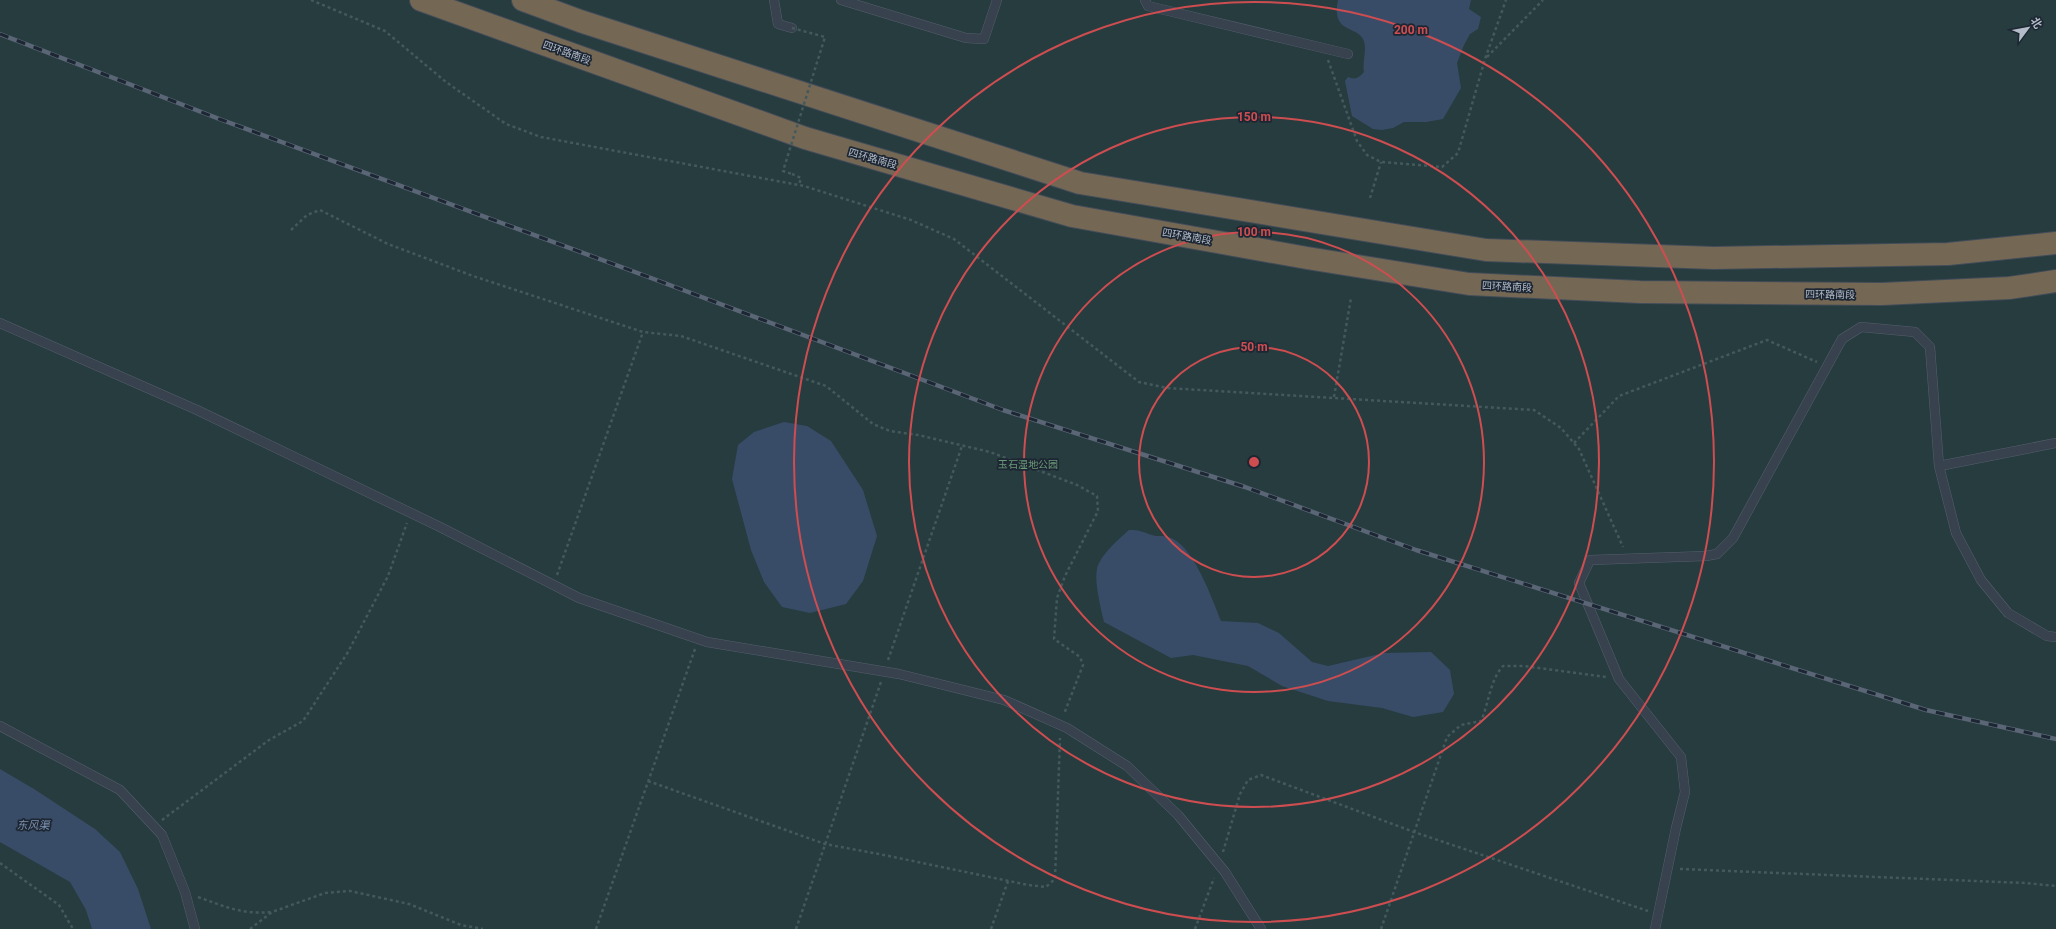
<svg xmlns="http://www.w3.org/2000/svg" width="2056" height="929" viewBox="0 0 2056 929" font-family="Roboto,'Noto Sans SC',sans-serif">
  <style>
    .green { fill: #263c3f }
    .water { fill: #394c67 }
    .lines { fill: none; stroke-linecap: round; stroke-linejoin: round }
    .lane-casing { stroke: #565f6c; stroke-width: 10 }
    .highway-casing { stroke: #434c59; stroke-width: 24 }
    .path { stroke: #44595c; stroke-width: 2.5; stroke-dasharray: 3 3; stroke-linecap: butt }
    .lane { stroke: #38414e; stroke-width: 9 }
    .highway { stroke: #746855; stroke-width: 22 }
    .rail-casing { stroke: #5a6575; stroke-width: 4.5 }
    .rail { stroke: #1d2633; stroke-width: 3; stroke-dasharray: 9; stroke-linecap: butt }
    .path-bridge { stroke: #44595c; stroke-width: 2.5; stroke-dasharray: 3 3; stroke-linecap: butt }
    .ring { fill: none; stroke: #ce4d50; stroke-width: 2 }
    .labels { text-anchor: middle; stroke-width: 3.5; stroke-linejoin: round; paint-order: stroke }
    .street-label { font-size: 10px; fill: #b4bcc9; stroke: #1d2633 }
    .park-label { font-size: 10px; fill: #6b9a76; stroke: #1d2633 }
    .water-label { font-size: 11px; font-style: italic; fill: #7c92b1; stroke: #1d2633 }
    .centre { fill: #ce4d50; stroke: #1d2633; stroke-width: 2 }
    .ring-label { font-size: 12px; text-anchor: middle; font-weight: bold; fill: #ce4d50; stroke: #1d2633; stroke-width: 3.5; stroke-linejoin: round; paint-order: stroke }
  </style>
  <rect width="100%" height="100%" fill="#242f3e"/>
  <path class="green" d="M0,0H2056V929H0Z"/>
  <path class="water" d="M1338,0H1471L1469,9L1481,17L1478,29L1470,34L1464,45L1457,63L1461,88L1443,119L1426,122H1404L1393,128L1382,130L1373,129L1352,116L1345,81L1348,77C1355,80 1359,78 1364,72C1362,62 1367,51 1364,41C1357,24 1331,35 1338,0Z
    M784,422L807,426L831,441L863,490L877,536L863,581L846,604L810,613L782,607L764,582L751,550L732,479L738,445L754,432Z
    M1129,530C1141,530 1142,532 1152,535C1157,537 1163,535 1168,537C1193,543 1212,599 1221,621L1258,623L1279,633L1312,662L1328,666L1384,653L1431,652L1450,670L1454,694L1443,712L1413,717L1382,708L1328,701L1282,686L1248,666L1193,655L1171,658L1104,622C1101,609 1094,582 1097,569C1100,555 1119,539 1129,530Z
    M0,769L34,789L95,829L120,852L138,889L151,929H92L86,910L70,882L0,842Z"/>
  <g class="lines">
    <g class="lane-casing">
      <path id="lane" d="M774,0L778,24L792,28
        M841,0L966,38L984,39L997,0
        M1145,0L1148,6L1348,54
        M0,323L197,410L440,527L579,598L707,642L899,674L1004,700L1067,728L1127,766L1178,815L1225,872L1261,929
        M1939,466L2056,443
        M0,726L120,790L162,835L185,892L195,929
        M1655,929L1676,828L1685,792L1681,757L1619,679L1579,583L1590,560L1706,556L1717,554L1733,538L1842,339L1861,327L1915,332L1930,347L1939,466L1956,533L1981,580L2008,613L2047,636L2056,637"/>
    </g>
    <g class="highway-casing">
      <path id="highway" d="M421,0L805,138L1072,216L1307,258L1469,284L1640,292L1882,294L2009,288L2056,281
        M523,0L580,21L1080,183L1486,250L1714,258L1948,254L2056,243"/>
    </g>
    <path class="path" d="M311,0L385,31L446,82L506,124L541,137L804,186L911,220L954,239L1139,382L1167,388L1534,410L1561,428L1579,449L1623,547
      M1487,57L1543,0
      M1328,60L1357,141L1367,155L1381,162L1442,167L1458,153L1485,59L1506,0
      M792,174L801,178L799,185
      M1370,198L1381,162
      M291,230L307,215L320,210L388,244L473,276L643,332L681,336L826,386L873,424L890,431L918,435L990,452L1077,485L1097,496L1098,511L1065,576L1057,598L1054,639L1080,657L1083,665L1064,714
      M1334,397L1351,298
      M1574,443L1619,396L1767,340L1817,362
      M557,575L643,332
      M888,660L962,446
      M648,781L825,844L884,855L1028,885L1046,887L1055,879L1060,738
      M162,820L269,740L303,721L348,652L388,576L407,523
      M1223,852L1240,794L1248,780L1261,775L1414,832L1648,911
      M0,863L59,905L73,929
      M1680,869L2025,883L2056,886
      M198,897C223,906 243,915 271,912
      M250,929L272,912L325,893L350,891L409,904L461,925L483,929
      M596,929L695,649
      M796,929L881,682
      M991,929L1008,881
      M1195,929L1214,878
      M1381,929L1447,737L1461,725L1481,721C1489,703 1490,680 1503,666H1524L1606,677"/>
    <use href="#lane" class="lane"/>
    <use href="#highway" class="highway"/>
    <g class="rail-casing">
      <path id="rail" d="M0,34L222,120L643,275L1003,410L1245,487L1416,550L1926,710L2056,739"/>
    </g>
    <use href="#rail" class="rail"/>
    <path class="path-bridge" d="M792,28L825,37L783,171L792,174"/>
  </g>
  <g class="ring">
    <circle cx="1254" cy="462" r="115"/>
    <circle cx="1254" cy="462" r="230"/>
    <circle cx="1254" cy="462" r="345"/>
    <circle cx="1254" cy="462" r="460"/>
  </g>
  <g class="labels">
    <g class="street-label">
      <text transform="translate(567 52) rotate(20)" y="4">四环路南段</text>
      <text transform="translate(873 158) rotate(16)" y="4">四环路南段</text>
      <text transform="translate(1187 236) rotate(10)" y="4">四环路南段</text>
      <text transform="translate(1507 286) rotate(3)" y="4">四环路南段</text>
      <text transform="translate(1830 294) rotate(1)" y="4">四环路南段</text>
    </g>
    <g class="park-label">
      <text x="1028" y="468">玉石湿地公园</text>
    </g>
    <g class="water-label">
      <text x="33" y="829">东风渠</text>
    </g>
  </g>
  <circle cx="1254" cy="462" r="6" class="centre"/>
  <g class="ring-label">
    <text x="1411" y="34">200 m</text>
    <text x="1254" y="121">150 m</text>
    <text x="1254" y="236">100 m</text>
    <text x="1254" y="351">50 m</text>
  </g>
  <g transform="translate(2028 28) rotate(58)" stroke="#1d2633" stroke-width="3" paint-order="stroke">
  <path d="M0-3L7 15L0 10L-7 15Z" fill="#b4bcc9"/>
  <text y="-6" font-size="11" font-weight="bold" text-anchor="middle" fill="#b4bcc9">北</text>
  </g>
</svg>
